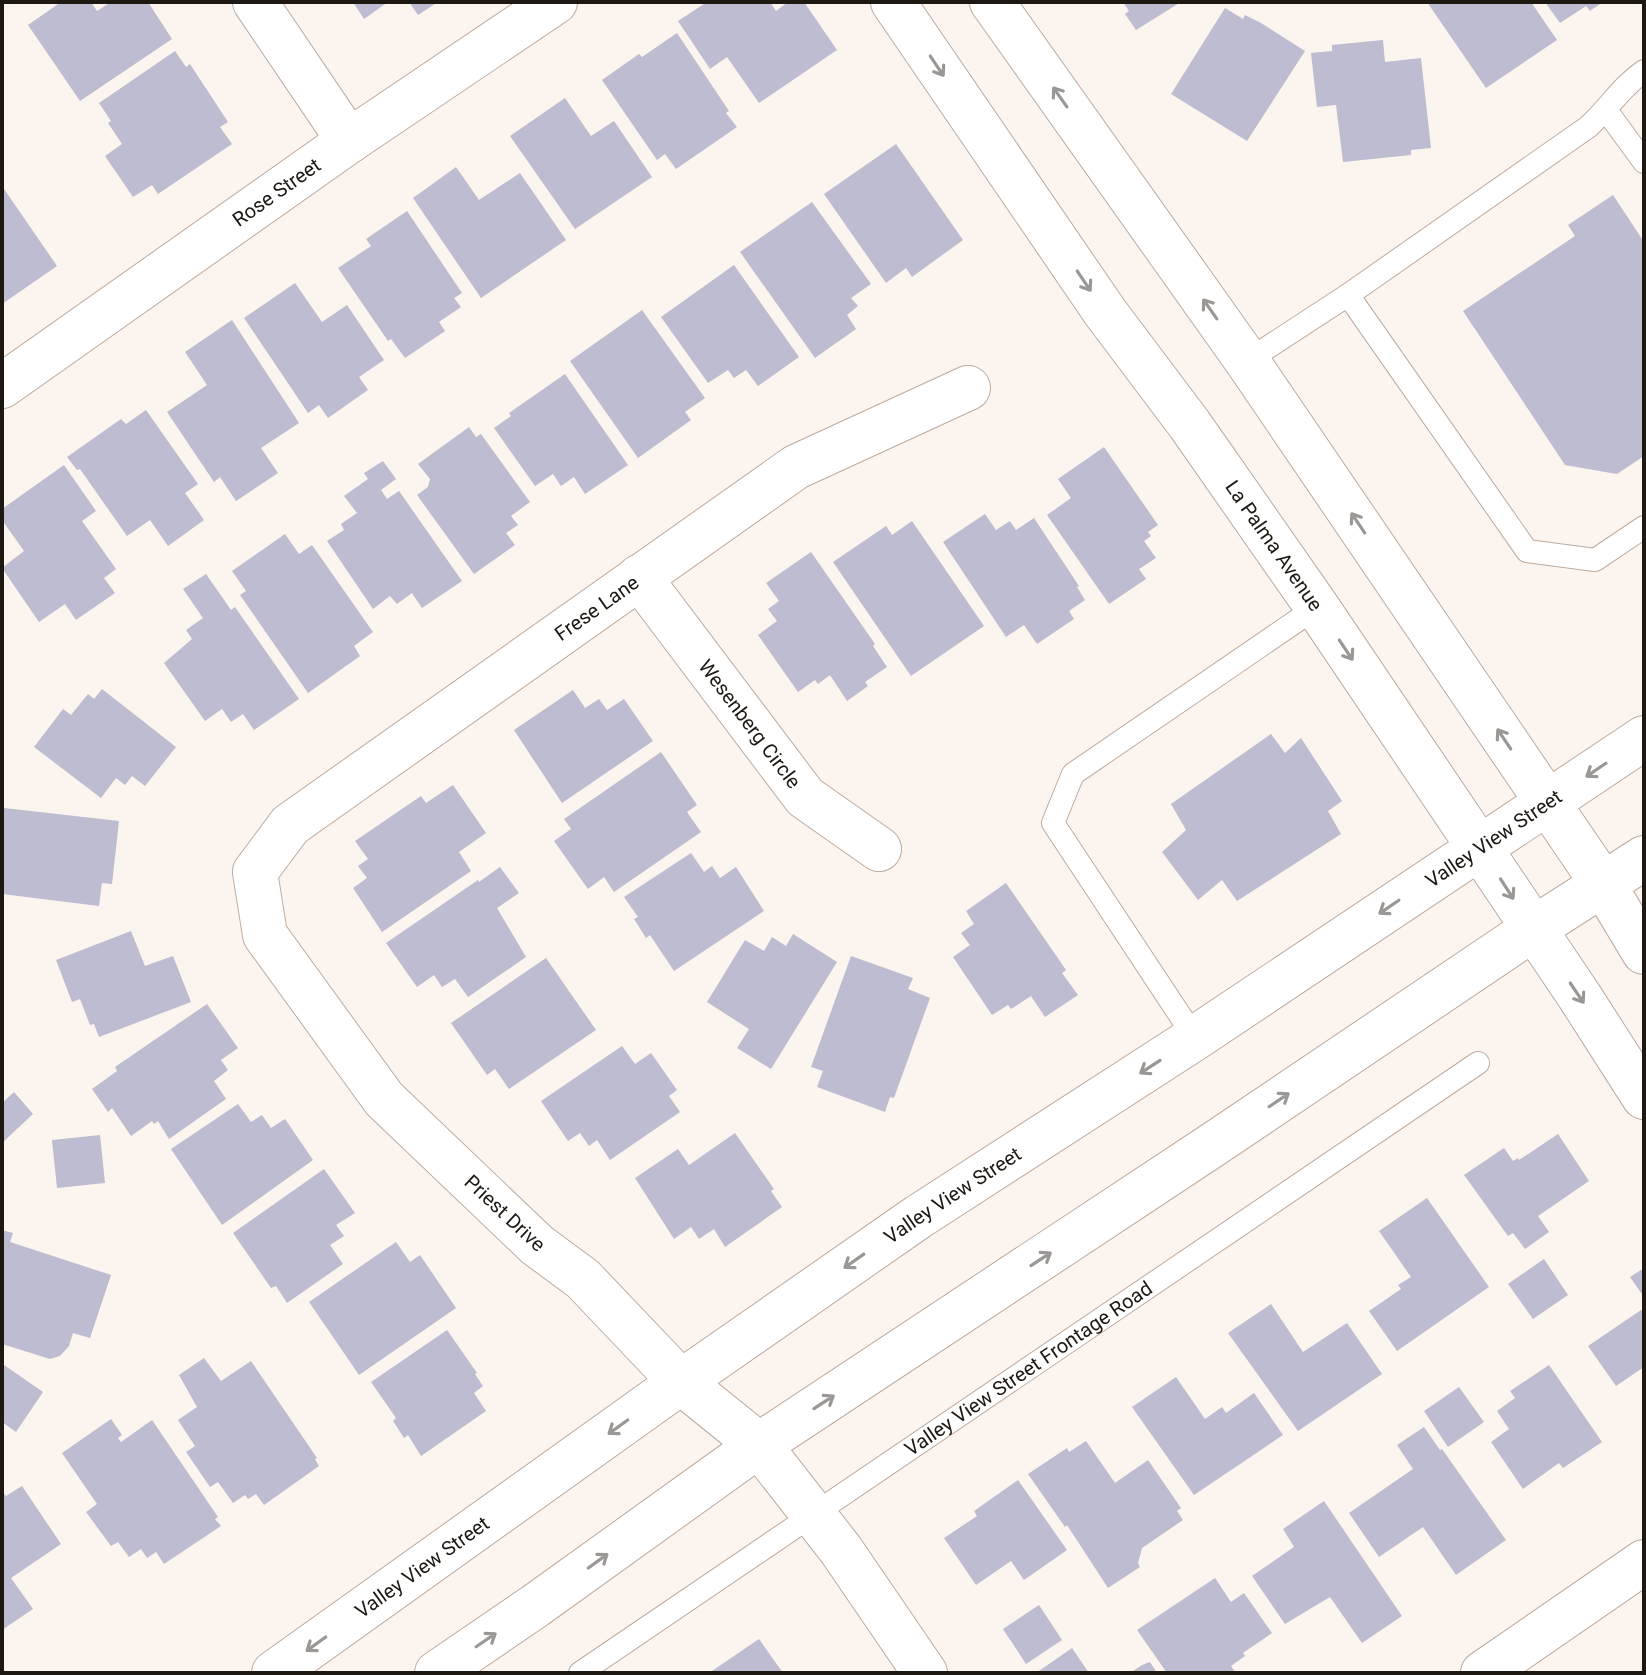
<svg xmlns="http://www.w3.org/2000/svg" width="1646" height="1675" viewBox="0 0 1646 1675" font-family="Roboto,sans-serif">
  <style>
    .building { fill: #bdbcd0 }
    .lines { fill: none; stroke-linecap: round; stroke-linejoin: round }
    .lane-casing { stroke: #bdab9e; stroke-width: 24 }
    .street-casing { stroke: #bdab9e; stroke-width: 46 }
    .primary-casing { stroke: #bdab9e; stroke-width: 46 }
    .lane { stroke: #fff; stroke-width: 22 }
    .street { stroke: #fff; stroke-width: 44 }
    .primary { stroke: #fff; stroke-width: 44 }
    .oneway { stroke: #9a9795 }
    .labels { text-anchor: middle; stroke-width: 6; stroke-linejoin: round; paint-order: stroke }
    .street-label { font-size: 20px; fill: #1e1813; stroke: #fff }
  </style>
  <rect width="100%" height="100%" fill="#fcf4ef"/>
  <path class="building" d="M61,2H91L97,11L111,2H148L172,39L80,101L28,25Z
    M353,2H388L364,19Z
    M409,2H438L418,15Z
    M707,2H770L776,11L788,2H804L837,50L759,103L727,57L710,69L678,21Z
    M1123,2H1181L1136,30L1125,14L1129,11Z
    M1427,2H1531L1557,40L1486,88Z
    M1545,2H1603L1590,11L1586,6L1560,23Z
    M1225,8L1243,19L1245,15L1261,23L1305,51L1247,141L1171,94Z
    M677,33L729,111L726,113L737,127L676,169L665,154L657,160L602,80L639,54L642,57Z
    M1383,40L1385,62L1421,58L1431,148L1411,150V155L1343,162L1336,105L1317,107L1311,53L1332,51V45Z
    M175,51L186,67L190,64L228,122L220,127L232,144L158,194L152,185L133,197L105,156L122,144L108,123L111,121L99,103Z
    M565,98L591,136L614,121L652,177L575,229L510,136Z
    M896,144L963,240L912,277L906,268L886,283L824,194Z
    M456,167L479,200L520,173L566,240L481,298L413,198Z
    M2,186L57,266L2,304Z
    M1613,195L1644,242V456L1617,474L1565,465L1463,311L1575,236L1568,225Z
    M812,202L871,284L851,298L858,306L847,315L856,329L815,358L740,252Z
    M407,211L462,293L454,298L461,307L439,322L445,331L405,358L391,339L388,341L338,268L371,246L366,239Z
    M734,265L799,357L758,386L746,370L734,378L728,370L708,383L661,317Z
    M295,283L322,322L347,305L384,360L359,377L368,390L328,418L319,405L308,413L244,318Z
    M642,310L705,398L685,412L691,420L638,458L570,361Z
    M232,320L299,423L261,448L278,473L236,501L220,477L214,482L167,412L207,385L185,352Z
    M565,374L628,465L585,494L574,477L561,486L553,474L535,486L494,428L511,416L509,413Z
    M146,410L198,484L185,493L204,520L168,546L150,520L127,536L80,469L77,470L67,457L121,419L126,424Z
    M469,427L476,437L481,434L530,502L511,516L518,525L506,533L515,545L474,574L417,495L428,487L430,479L418,464Z
    M1104,447L1158,525L1148,532L1151,536L1144,541L1156,558L1139,569L1146,579L1109,604L1047,515L1071,498L1058,479Z
    M383,461L396,479L381,490L387,499L399,491L462,581L422,608L412,593L397,604L390,596L373,609L327,541L344,530L341,524L357,513L344,496L368,479L364,473Z
    M64,465L96,511L82,521L116,569L104,578L115,593L76,620L65,604L39,622L2,568L24,551L2,520V509Z
    M985,514L996,530L1010,521L1016,530L1034,518L1079,586L1077,587L1085,600L1069,611L1074,619L1037,644L1024,625L1006,637L943,542Z
    M912,521L984,626L911,676L833,562L886,526L892,535Z
    M285,534L299,554L312,545L373,632L354,646L360,656L308,693L240,595L246,591L232,571Z
    M811,552L875,644L873,646L887,667L865,682L868,686L847,701L830,675L818,684L815,680L798,692L758,635L777,621L768,609L779,601L766,583Z
    M206,574L231,610L235,607L299,699L254,730L243,714L231,722L222,709L205,721L164,663L192,639L186,630L203,618L183,589Z
    M102,689L176,747L145,786L132,776L125,785L116,778L101,798L34,747L63,709L71,715L88,694L94,699Z
    M573,690L585,708L599,699L607,710L624,699L653,741L562,803L514,730Z
    M1271,734L1285,753L1301,738L1342,801L1328,811L1341,834L1237,901L1222,880L1198,900L1162,852L1186,830L1171,804Z
    M661,752L697,805L687,812L701,832L614,892L604,877L588,889L554,841L571,829L564,819Z
    M453,785L486,833L459,852L471,871L382,932L353,888L367,878L358,866L368,859L355,841L421,796L426,803Z
    M4,808L119,821L112,884L102,883L99,906L2,894Z
    M691,853L704,872L712,866L720,878L736,867L764,911L674,971L650,935L646,938L634,919L638,917L624,897Z
    M500,867L519,893L497,908L526,957L468,997L455,979L442,987L434,975L417,987L386,943L478,880L479,882Z
    M1006,883L1066,970L1062,973L1078,995L1045,1017L1031,996L1011,1009L1008,1005L992,1015L953,957L970,945L961,933L974,924L966,911Z
    M131,931L145,966L173,956L191,1002L99,1037L94,1024L90,1025L80,999L72,1002L56,960Z
    M793,934L837,962L771,1069L737,1048L749,1029L707,1002L745,940L764,951L772,937L786,946Z
    M851,956L913,978L908,989L930,998L894,1098L890,1097L885,1112L817,1087L823,1071L811,1067Z
    M546,958L596,1030L509,1089L495,1069L487,1075L451,1023Z
    M207,1004L238,1048L221,1060L228,1070L214,1081L226,1099L169,1139L158,1121L154,1124L152,1121L131,1136L112,1108L108,1112L92,1089L117,1071L115,1067Z
    M622,1046L635,1064L651,1053L677,1090L669,1096L680,1112L610,1160L597,1140L589,1146L580,1133L568,1141L541,1101Z
    M14,1092L33,1114L2,1143V1103Z
    M238,1104L251,1122L262,1115L271,1128L285,1119L313,1160L222,1225L171,1149Z
    M735,1133L774,1189L771,1191L782,1207L725,1247L714,1229L699,1239L691,1227L674,1239L635,1178L678,1149L689,1165Z
    M1558,1134L1589,1181L1538,1216L1549,1232L1525,1249L1513,1233L1508,1236L1464,1175L1504,1148L1513,1161L1518,1158L1519,1160Z
    M100,1135L105,1183L57,1188L52,1140Z
    M324,1169L355,1213L336,1225L344,1236L330,1245L343,1264L287,1303L276,1286L271,1288L233,1233Z
    M1427,1198L1489,1287L1397,1351L1369,1311L1401,1289L1398,1285L1411,1277L1379,1231Z
    M2,1230L13,1233L10,1242L111,1275L90,1338L73,1333L69,1346L60,1356L50,1359L2,1344Z
    M396,1242L410,1262L420,1255L456,1308L359,1375L309,1302Z
    M1544,1259L1568,1295L1533,1319L1508,1284Z
    M1644,1268V1297L1630,1277Z
    M1271,1304L1303,1352L1347,1323L1382,1374L1298,1431L1228,1333Z
    M1644,1308V1367L1616,1386L1588,1346Z
    M447,1330L477,1373L475,1374L483,1386L474,1393L486,1411L421,1456L408,1435L404,1438L393,1421L396,1418L371,1382Z
    M204,1358L221,1381L251,1361L317,1458L315,1459L319,1466L264,1505L256,1494L248,1499L245,1495L233,1503L218,1482L210,1487L186,1452L195,1446L178,1420L197,1407L179,1375Z
    M4,1365L43,1392L16,1432L2,1422Z
    M1549,1365L1602,1442L1563,1468L1559,1463L1523,1489L1491,1442L1509,1429L1497,1411L1515,1398L1510,1391Z
    M1176,1377L1205,1419L1222,1407L1226,1413L1254,1393L1283,1435L1194,1495L1132,1407Z
    M1459,1387L1484,1422L1448,1447L1424,1411Z
    M111,1419L122,1435L118,1438L121,1442L152,1420L218,1517L215,1519L221,1526L164,1564L156,1552L147,1558L141,1549L129,1557L118,1542L111,1546L86,1512L97,1504L62,1453Z
    M1424,1427L1440,1450L1442,1449L1506,1540L1456,1575L1423,1527L1379,1557L1349,1513L1413,1469L1397,1445Z
    M1086,1441L1115,1483L1148,1460L1181,1508L1177,1511L1183,1520L1142,1548L1138,1563L1140,1567L1108,1588L1067,1525L1065,1527L1028,1474L1067,1448L1069,1452Z
    M1018,1480L1067,1550L1024,1580L1011,1561L976,1585L944,1538L977,1516L974,1511Z
    M22,1486L61,1544L11,1578L33,1609L2,1630V1491L6,1496Z
    M1324,1501L1402,1616L1362,1643L1330,1597L1285,1624L1252,1576L1294,1547L1283,1529Z
    M1215,1578L1231,1602L1244,1593L1272,1633L1243,1653L1245,1656L1231,1666L1236,1673H1167L1137,1630Z
    M1039,1605L1062,1640L1026,1664L1003,1629Z
    M759,1639L783,1673H709Z
    M1072,1648L1089,1673H1036Z
    M1150,1662L1157,1673H1130L1142,1665Z"/>
  <g class="lines">
    <g class="lane-casing">
      <g id="lane">
        <path d="M1606,110L1644,162"/>
        <path d="M1348,295L1588,127C1608,109 1622,86 1644,71"/>
        <path d="M1247,361L1348,295L1527,551L1595,560L1644,527"/>
        <path d="M1195,1038L1053,823L1073,774L1317,607"/>
        <path id="s1" d="M580,1673L1478,1063"/>
      </g>
    </g>
    <g class="street-casing">
      <g id="street">
        <path d="M255,2L349,141"/>
        <path id="s2" d="M2,386L349,141L555,2"/>
        <path id="s3" d="M639,577L805,797L879,849"/>
        <path id="s4" d="M925,1673L841,1550L759,1445L681,1382L583,1279L537,1245L384,1099L265,935L255,872L290,825L796,467L968,388"/>
        <path d="M1483,1673L1644,1562"/>
      </g>
    </g>
    <g class="primary-casing">
      <g id="primary">
        <path id="s5" d="M893,2L1105,312L1190,425L1317,607L1580,997L1644,1097"/>
        <path d="M992,2L1247,361L1603,884L1644,952"/>
        <path id="s6" d="M274,1673L681,1382L918,1217L1195,1038L1644,738"/>
        <path d="M437,1673L535,1606L759,1445L1214,1144L1533,929L1644,858"/>
      </g>
    </g>
    <use href="#lane" class="lane"/>
    <use href="#street" class="street"/>
    <use href="#primary" class="primary"/>
  </g>
  <defs><path id="oneway-shaft" d="M-6 0H5M1.5-3L5.5 0L1.5 3" fill="none" stroke-width="1.6" stroke-linecap="round" stroke-linejoin="round" transform="scale(2)"/></defs>
  <g class="oneway">
    <use href="#oneway-shaft" transform="translate(937 66) rotate(56)"/>
    <use href="#oneway-shaft" transform="translate(1060 97) rotate(-125)"/>
    <use href="#oneway-shaft" transform="translate(1084 281) rotate(56)"/>
    <use href="#oneway-shaft" transform="translate(1210 309) rotate(-125)"/>
    <use href="#oneway-shaft" transform="translate(1358 523) rotate(-124)"/>
    <use href="#oneway-shaft" transform="translate(1346 650) rotate(56)"/>
    <use href="#oneway-shaft" transform="translate(1504 739) rotate(-124)"/>
    <use href="#oneway-shaft" transform="translate(1596 770) rotate(146)"/>
    <use href="#oneway-shaft" transform="translate(1507 889) rotate(57)"/>
    <use href="#oneway-shaft" transform="translate(1389 907) rotate(146)"/>
    <use href="#oneway-shaft" transform="translate(1577 993) rotate(56)"/>
    <use href="#oneway-shaft" transform="translate(1150 1067) rotate(147)"/>
    <use href="#oneway-shaft" transform="translate(1279 1100) rotate(-34)"/>
    <use href="#oneway-shaft" transform="translate(1041 1259) rotate(-33)"/>
    <use href="#oneway-shaft" transform="translate(854 1261) rotate(145)"/>
    <use href="#oneway-shaft" transform="translate(824 1402) rotate(-33)"/>
    <use href="#oneway-shaft" transform="translate(618 1427) rotate(144)"/>
    <use href="#oneway-shaft" transform="translate(598 1561) rotate(-36)"/>
    <use href="#oneway-shaft" transform="translate(486 1640) rotate(-34)"/>
    <use href="#oneway-shaft" transform="translate(316 1644) rotate(144)"/>
  </g>
  <g class="labels">
    <g class="street-label">
      <text dy="7" stroke="none"><textPath href="#s2" startOffset="336">Rose Street</textPath></text>
      <text dy="7" stroke="none"><textPath href="#s5" startOffset="664">La Palma Avenue</textPath></text>
      <text dy="7" stroke="none"><textPath href="#s4" startOffset="1494">Frese Lane</textPath></text>
      <text dy="7" stroke="none"><textPath href="#s3" startOffset="184">Wesenberg Circle</textPath></text>
      <text dy="7" stroke="none"><textPath href="#s6" startOffset="1478">Valley View Street</textPath></text>
      <text dy="7" stroke="none"><textPath href="#s6" startOffset="830">Valley View Street</textPath></text>
      <text transform="translate(505 1213) rotate(43)" y="7">Priest Drive</text>
      <text dy="7" stroke="none"><textPath href="#s1" startOffset="542">Valley View Street Frontage Road</textPath></text>
      <text dy="7" stroke="none"><textPath href="#s6" startOffset="182">Valley View Street</textPath></text>
    </g>
  </g>
  <rect width="1646" height="1675" fill="none" stroke="#1e1813" stroke-width="8"/>
</svg>
